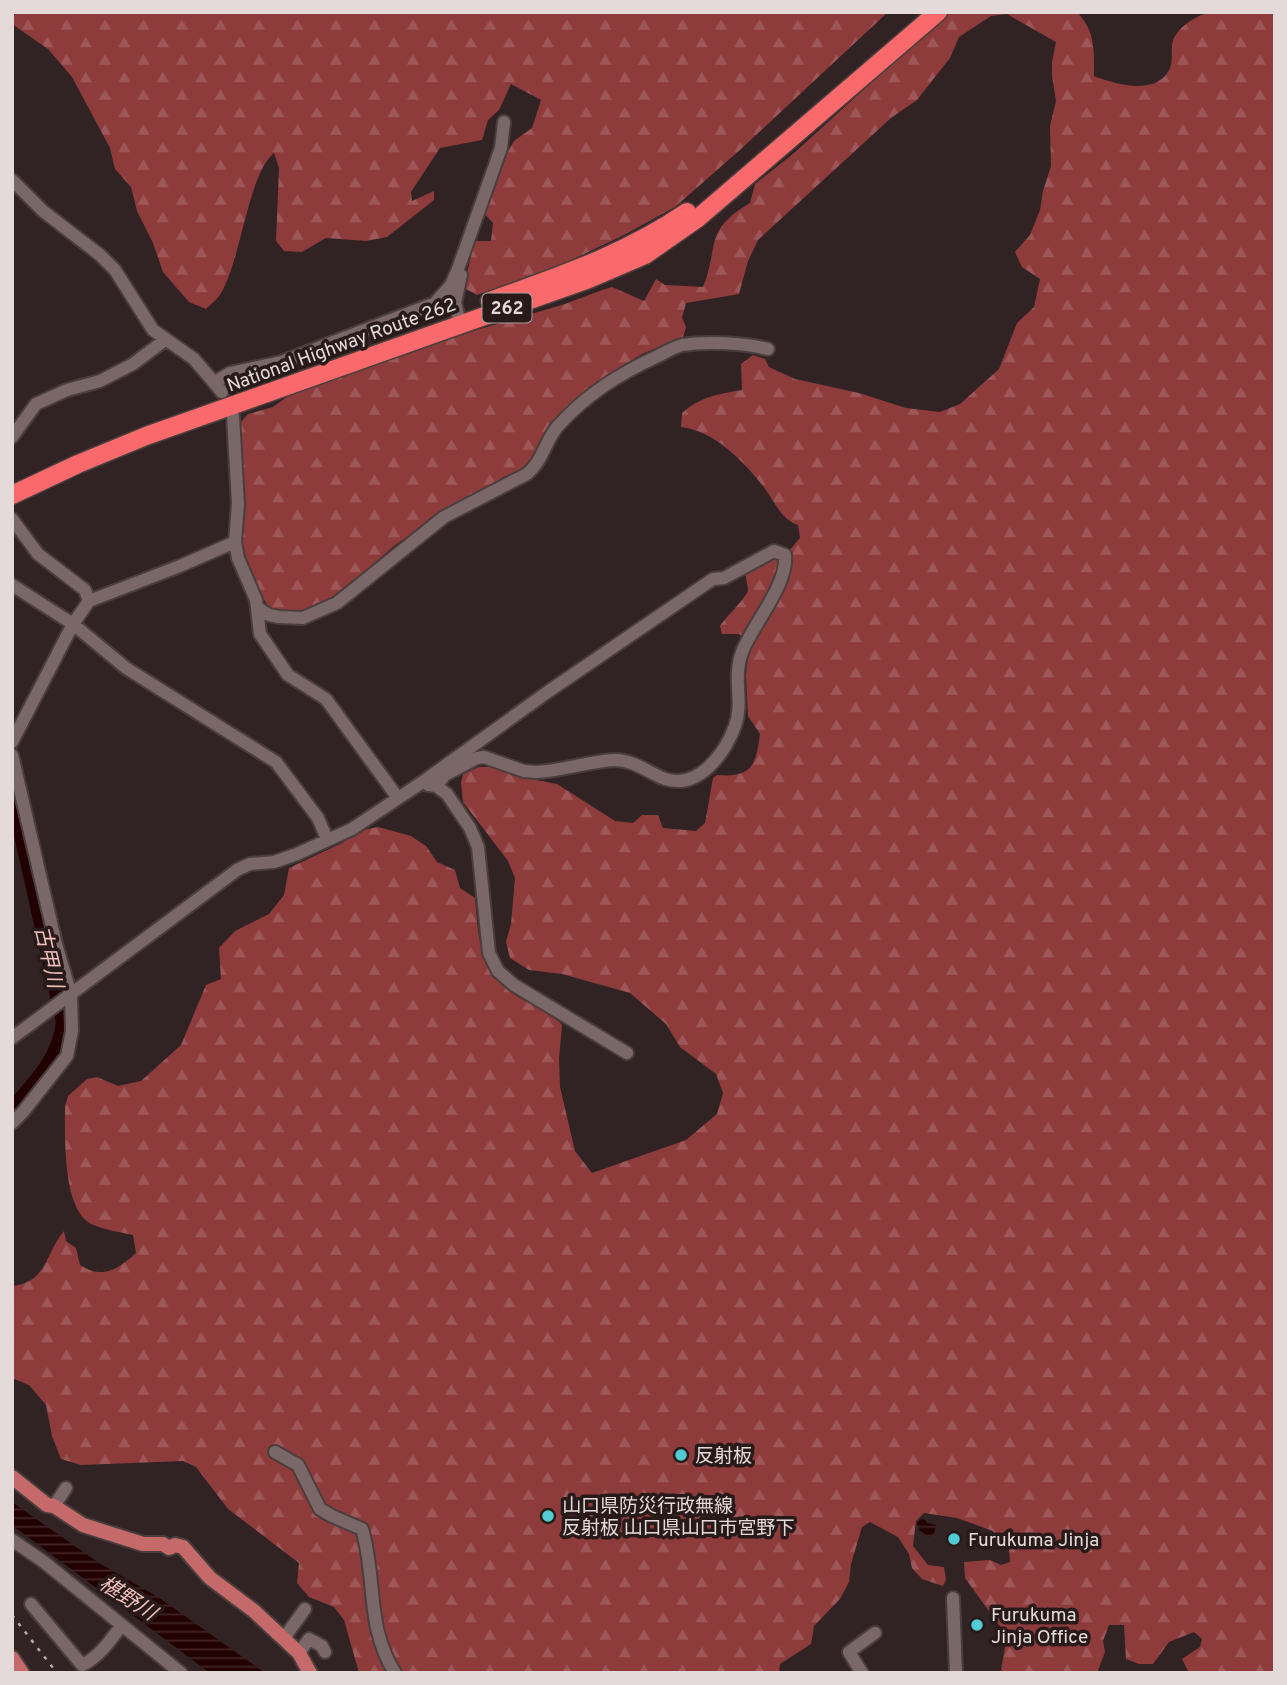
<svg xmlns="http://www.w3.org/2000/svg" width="1287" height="1685" viewBox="0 0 1287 1685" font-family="Overpass,'Noto Sans JP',sans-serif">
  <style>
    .forest { fill: url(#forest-firs) }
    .water { fill: url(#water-rules) }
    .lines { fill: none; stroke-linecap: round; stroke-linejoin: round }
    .river { stroke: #220002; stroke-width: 16 }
    .minor-casing { stroke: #4a3e3d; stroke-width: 16 }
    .major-casing { stroke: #4a3e3d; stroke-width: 18 }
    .highway-casing { stroke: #4a3e3d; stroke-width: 21 }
    .minor { stroke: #796867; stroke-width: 12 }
    .major { stroke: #c6696a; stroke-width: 14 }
    .highway { stroke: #fa6a6c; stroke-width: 18 }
    .rail { stroke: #b4a9a9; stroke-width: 2.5; stroke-dasharray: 3.5 7; stroke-linecap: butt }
    .poi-dot { fill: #51ccd5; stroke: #271a19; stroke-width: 2.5 }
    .labels { text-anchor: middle; stroke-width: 7; stroke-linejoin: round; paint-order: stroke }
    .shield { fill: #271a19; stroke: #aba0a0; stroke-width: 2 }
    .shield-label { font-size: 18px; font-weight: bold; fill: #e4dada }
    .street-label { font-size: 19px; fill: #e4dada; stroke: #271a19 }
    .poi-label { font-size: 19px; fill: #e4dada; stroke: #271a19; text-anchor: start }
    .water-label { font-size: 21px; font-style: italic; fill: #f1bfbc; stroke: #271a19 }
  </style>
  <defs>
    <pattern id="forest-firs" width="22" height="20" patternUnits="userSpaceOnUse" patternTransform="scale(1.75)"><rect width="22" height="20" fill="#8e3b3c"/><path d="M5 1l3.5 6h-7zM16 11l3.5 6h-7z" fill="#9e5758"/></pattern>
    <pattern id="water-rules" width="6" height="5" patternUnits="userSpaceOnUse" patternTransform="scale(1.75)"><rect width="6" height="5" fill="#220002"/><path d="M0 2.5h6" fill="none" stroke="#422526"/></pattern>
  </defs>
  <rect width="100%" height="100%" fill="#312323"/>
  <path class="forest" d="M12,12H888L741,149L675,207L624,235L563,264L477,295L464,288L474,241H491L493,223L483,212L500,166L514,141L532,128L541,100L511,84L499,110L488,120L482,140L440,148L411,192L412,201L434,191V200L387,237L366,241L326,238L302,252L284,251L276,241L279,168L274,153C248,174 241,260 221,293C218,299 211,304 206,309L189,302L163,272L153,243L137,211L131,187L115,169L110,148L72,77L48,49L12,24Z
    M946,12H1077C1096,32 1094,51 1094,76C1117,85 1161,97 1171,65C1173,56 1170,46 1174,38C1179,27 1193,18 1204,14C1215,9 1260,12 1275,12V1673H1189L1182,1659L1200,1647L1202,1639L1194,1632L1169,1642L1153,1664H1139L1126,1659L1124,1625H1109L1103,1641L1105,1652L1097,1673H1004L1001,1670L1007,1636L965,1578L964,1562L990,1560L1001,1565L1010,1562L1009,1550L1016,1538L1007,1529L996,1540L993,1531L957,1518L924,1513L916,1521L913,1546L928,1565L944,1567L946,1580L943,1586L922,1579L912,1568L909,1554L898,1537L870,1522L862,1527L851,1564L849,1582L840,1599L814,1626L811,1644L780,1664L779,1673H359L344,1620L334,1607L309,1597L297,1583L299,1563L228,1509L196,1467L183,1461L81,1465L61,1459L52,1436L46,1405L29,1385L12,1378V1286C48,1282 45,1253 64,1231L66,1241L76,1248L80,1265C103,1280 118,1269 136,1253L133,1235C120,1232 104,1230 91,1224C62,1209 65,1135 65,1106L68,1096L87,1079L97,1077L118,1086L141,1081L181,1045L206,985L221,979L219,948L235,931L269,914L284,895L289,868L340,844L363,830L378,827L411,836L426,846L437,862L455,870L460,888L475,898C479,941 479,975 520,998C535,1006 551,1012 562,1025L559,1058L560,1087L575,1151L592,1173L686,1140L717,1114L723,1093L716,1074L680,1047L666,1024L630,993L562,974L529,970L510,958L506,942L511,924L515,878L508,861L463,802L461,783L463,774L479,767H493L515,776L557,784L615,821L633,823L642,815H658L663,828L696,831L705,823L713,778L717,775C752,778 756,765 760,734L748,716L746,675L750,643L739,634H722L720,626C725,618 748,596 748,590C748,585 745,579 746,573L772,556L789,551L800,538L798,525C780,519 775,501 763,486C743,461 715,431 681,427L682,413C700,397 718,394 742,390L741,364L753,355L765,359L769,367L795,379L859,393L906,408L940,412L960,404L999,369L1017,323L1034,307L1040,279L1022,267L1015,252L1030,235L1040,210L1043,191L1051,166L1050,126L1056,101L1052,76V62L1056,42L1007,14L991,16L959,37L950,58L917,100L891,118L758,240L748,261L739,294L686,303L682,318L686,327L683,337L642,354L600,380L583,394L528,468L503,477L492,486L464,499L395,545L341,592L312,609L291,613L271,609L257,591L243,552L240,534L243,512V481L240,423L248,414L273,407L288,396L362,368L436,342L565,304L602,290L612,287L644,301L656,279L665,285L703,287C720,244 703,231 750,203L755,184L794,153L860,93Z"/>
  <path class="water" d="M12,1502L99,1563L158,1597L265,1673H210L12,1525Z
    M923,1517L927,1523L936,1525L934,1533L929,1537L919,1530L917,1523Z"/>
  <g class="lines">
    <path class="river" d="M12,790L64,1022C60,1059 36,1082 12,1110"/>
    <g class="minor-casing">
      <path id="minor" d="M12,180L43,211L100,255L115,270L153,330L194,359L222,392
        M460,323L455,303L461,275
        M215,382L230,373L281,362L435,303L451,285L458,269L501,148L504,122
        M233,416L238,504L235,542L238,558L256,600L260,634L288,675L326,699L398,798
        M12,437L36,404L67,390L100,381L133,364L165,340
        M12,519L38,554L85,590L89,601
        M12,585L73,624L126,668L276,762L318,818L327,839
        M258,608L269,615L279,617L303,618L337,603L444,517L527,474C543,461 545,441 558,426C587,394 619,374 658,356C666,352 674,347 682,345C706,341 745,343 768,349
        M12,742L73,624L89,601L180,566L235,542
        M12,755L56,944L71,995L72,1031L67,1056L23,1112L12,1123
        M428,785L436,786L447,794L470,828L478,847L489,953L498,971L514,985L627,1053
        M12,1038L237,870L250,864L274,862L297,854L352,829L421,783L549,691L713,579L724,578L774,551L785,555C788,585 753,624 742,652C732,679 744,701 735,726C725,753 699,790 665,779C649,773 634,760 615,760C589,761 563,771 536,772L524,771L484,757L477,758L445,775L436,786
        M275,1452L298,1465L320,1509L332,1516L362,1529C377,1579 365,1625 395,1673
        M54,1506L66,1488
        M12,1540L44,1562L181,1673
        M953,1598L956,1673
        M31,1604L82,1665C98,1658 111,1640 121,1626
        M284,1638L305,1609
        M299,1653L309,1639L322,1646L325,1652
        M862,1673L849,1652L875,1633"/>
    </g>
    <g class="major-casing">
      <path id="major" d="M12,1477L47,1505L54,1506L83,1525L143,1544H163L169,1548L175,1545L183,1547L210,1578L254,1611L299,1653L310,1673
        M12,1658L22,1673"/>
    </g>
    <g class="highway-casing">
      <path id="highway" d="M490,301C559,276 626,254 687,212
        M12,495L78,464L146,436L589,279L645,255L698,218L938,12"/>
    </g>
    <use href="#minor" class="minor"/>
    <use href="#major" class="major"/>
    <use href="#highway" class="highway"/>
    <path class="rail" d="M12,1615L57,1673"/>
  </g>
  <g class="poi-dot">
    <circle cx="681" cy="1455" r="7"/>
    <circle cx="548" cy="1516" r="7"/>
    <circle cx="954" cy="1539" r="7"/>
    <circle cx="977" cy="1625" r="7"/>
  </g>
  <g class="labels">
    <rect class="shield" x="482.5" y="293.5" width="49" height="29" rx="5"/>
    <g class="shield-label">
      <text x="507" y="314">262</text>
    </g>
    <g class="street-label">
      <text transform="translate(341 344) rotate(-20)" y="7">National Highway Route 262</text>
    </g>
    <g class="poi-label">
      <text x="695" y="1462">反射板</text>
      <text x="562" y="1512">山口県防災行政無線<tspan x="562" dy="22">反射板 山口県山口市宮野下</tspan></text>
      <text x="968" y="1546">Furukuma Jinja</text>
      <text x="991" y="1621">Furukuma<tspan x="991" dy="22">Jinja Office</tspan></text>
    </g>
    <g class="water-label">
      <text transform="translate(49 957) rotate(77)" y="7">古甲川</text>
      <text transform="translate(128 1598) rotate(33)" y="7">椹野川</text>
    </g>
  </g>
  <rect width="1287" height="1685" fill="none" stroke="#e4dada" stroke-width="28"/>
</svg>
